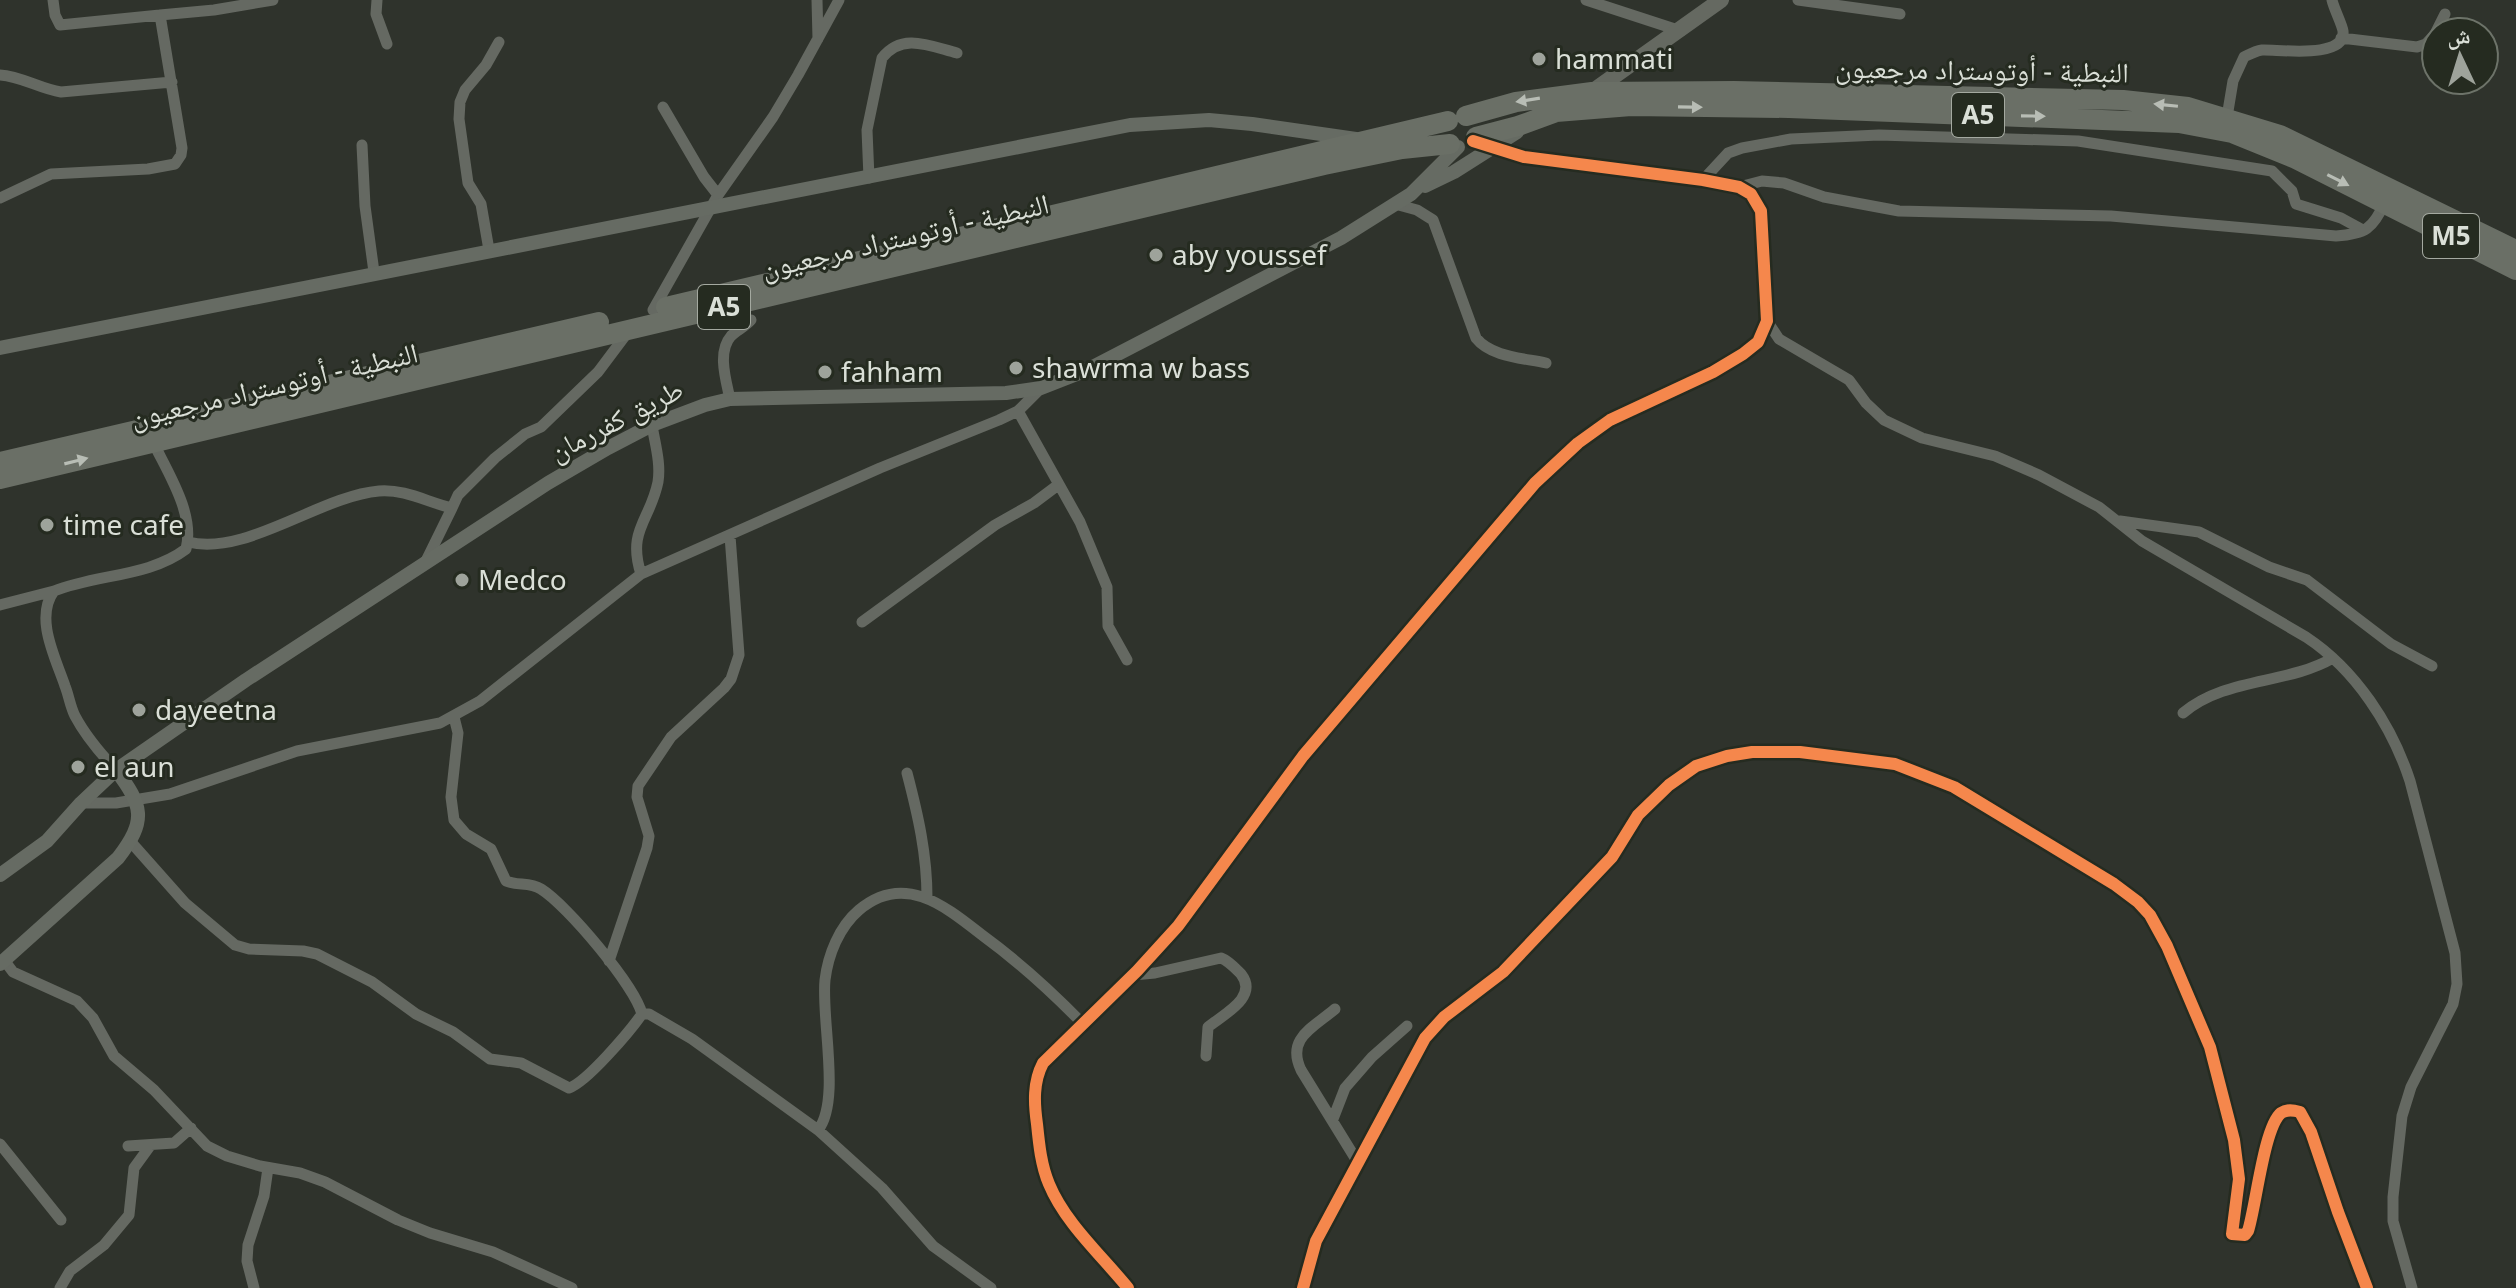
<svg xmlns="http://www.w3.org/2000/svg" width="2516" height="1288" viewBox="0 0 2516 1288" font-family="'Noto Sans','Noto Naskh Arabic',sans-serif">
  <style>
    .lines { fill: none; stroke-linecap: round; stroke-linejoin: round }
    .street { stroke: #656962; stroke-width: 11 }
    .secondary { stroke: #666b63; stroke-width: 14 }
    .primary { stroke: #656961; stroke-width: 16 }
    .highway { stroke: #6a6f66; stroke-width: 20 }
    .cycleway-casing { stroke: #252b20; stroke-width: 17 }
    .cycleway { stroke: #f5874c; stroke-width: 12 }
    .oneway { fill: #b8bdb5 }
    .poi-dot { fill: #9ea39b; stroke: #252b20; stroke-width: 3 }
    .labels { text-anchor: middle; stroke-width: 6; stroke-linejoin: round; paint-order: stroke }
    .shield { fill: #252b20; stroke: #a4a9a0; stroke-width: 2 }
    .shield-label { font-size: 26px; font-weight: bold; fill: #dadfd7 }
    .poi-label { font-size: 28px; fill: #dadfd7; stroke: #252b20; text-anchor: start }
    .street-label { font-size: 28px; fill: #dadfd7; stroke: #252b20 }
  </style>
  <rect width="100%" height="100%" fill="#2f332c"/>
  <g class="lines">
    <path class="street" d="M53,0L55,15L60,25L160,15
      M377,0L376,14L387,44
      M817,0L818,39
      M1586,0L1681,31
      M1798,0L1900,14
      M2436,32L2445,14
      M2341,38L2417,47L2426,44L2436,33
      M0,75C21,76 40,89 61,92L172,82
      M663,107L704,177L718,195
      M2227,117L2233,81L2244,57C2250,54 2255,51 2262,50C2277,49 2346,60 2343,31C2342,24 2334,9 2332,0
      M362,145L365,206L374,272
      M869,178L867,130L882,58C902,32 930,46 957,53
      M1703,180L1728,153L1742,148L1791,139L1879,135L2078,141L2272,171L2292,191L2296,204L2341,218L2363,230
      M1739,187L1762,181L1784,183L1824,197L1899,211L2111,216L2336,236C2365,234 2373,229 2385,202
      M0,198L51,174L148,169L175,164L181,155L182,148L160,15L214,10L273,0
      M1395,204L1417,210L1433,220L1476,338C1491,357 1523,358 1546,363
      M489,250L481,204L468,183L459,119L460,102L465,90L486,65L499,42
      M653,310L718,195L773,117L798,75L839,0
      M1767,321L1779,339L1849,380L1866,403L1884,420L1922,438L1995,456L2039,475L2099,507L2142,541L2306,637C2356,670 2392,726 2410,781L2455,953L2457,984L2453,1004L2411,1087L2402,1116L2393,1197V1221L2412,1288
      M730,399C726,380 717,352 731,336C737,330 745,327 751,320
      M1018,411L1080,522L1107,587L1108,626L1127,660
      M2120,521L2199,532L2269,567L2307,580L2391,644L2432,666
      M188,542C245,557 320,496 379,491C405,489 427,502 452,508L458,495L495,458L525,434L541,427L598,372L628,332
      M426,561L452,508
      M641,574C627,530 650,521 658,482C661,463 655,444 652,425
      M0,605L54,591
      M862,622L995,525L1034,503L1058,485
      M2183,713C2226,677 2286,685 2333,658
      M454,717L458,733L451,797L454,820L466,834L491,849L506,881C517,886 530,882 541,889C567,905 635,986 642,1014
      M116,770C101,754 85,735 75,716C70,706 69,696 65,686C56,659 34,618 54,591C97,574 149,577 186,549C195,514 168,473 153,442
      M907,773C918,815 927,854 927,898
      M81,803H116L170,794L297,751L440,723L480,701L641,574L880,468L999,420L1018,411L1041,388
      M130,841L185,903L235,945L249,949L303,951L317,954L372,982L416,1014L453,1032L490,1059L521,1063L569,1088C587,1082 630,1031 642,1014H649L692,1039L818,1130C841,1101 821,1019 825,980C828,955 839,927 859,910C904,872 945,906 982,935C1019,962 1051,991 1083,1024
      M4,960L13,972L77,1001L93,1018L114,1056L154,1090L207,1146L227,1156L260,1166L300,1173L325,1182L398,1220L430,1233L493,1252L572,1288
      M609,961L647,848L649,836L637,797L638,786L671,737L724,688L731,679L739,655L730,536
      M1133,975L1155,973L1221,958C1229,961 1235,968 1241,974C1259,997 1224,1014 1208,1027L1206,1056
      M1335,1009C1313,1028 1286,1038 1301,1070L1357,1161
      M1333,1119L1345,1088L1372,1057L1407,1026
      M818,1130L882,1188L933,1246L991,1288
      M0,1144L61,1220
      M128,1146L174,1143L191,1128
      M60,1288L70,1271L104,1245L129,1215L134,1168L150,1146
      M254,1288L247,1261L248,1245L264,1196L268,1168
      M1128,1288C1102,1256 1065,1223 1049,1184C1041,1165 1039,1144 1037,1124C1034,1103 1033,1082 1043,1063L1137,971L1178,926L1303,756L1535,483L1578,443L1610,420L1713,372L1743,354L1758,342L1767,321L1761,211L1751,194L1739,187L1703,180L1524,157L1489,147
      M1303,1288L1316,1241L1425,1038L1444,1017L1503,972L1612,857L1638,815L1669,785L1696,766L1727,756L1752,752H1800L1895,764L1954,787L2114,884L2138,902L2150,915L2167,946L2210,1047L2234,1140L2239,1179L2232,1234L2245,1235L2248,1231C2256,1206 2264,1127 2281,1113C2287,1109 2293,1110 2300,1112L2311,1132L2338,1212L2367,1288"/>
    <path class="secondary" d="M1425,186L1454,172L1517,132
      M0,348L1130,125L1209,120L1252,124L1356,139
      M0,875L47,841L81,803L116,770L246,680L548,483L608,448L652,425L705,405L730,399L1006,393L1041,388L1087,370L1341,238L1411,194L1458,147
      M0,964L118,858C147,820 143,806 116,770"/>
    <path class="primary" d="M1589,94L1721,0"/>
    <path class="highway" d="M1466,116L1516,102L1592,92L1734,91L2123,100L2188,107L2280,135L2516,250
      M1476,137L1518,126L1556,112L1631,106L1789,108L2179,123L2232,133L2296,159L2516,270
      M666,307L1448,121
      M0,462L599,322
      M0,479L1324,165L1402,149L1450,144"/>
    <g class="cycleway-casing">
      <path id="cycleway" d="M1128,1288C1102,1256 1065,1223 1049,1184C1041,1165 1039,1144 1037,1124C1034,1103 1033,1082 1043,1063L1137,971L1178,926L1303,756L1535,483L1578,443L1610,420L1713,372L1743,354L1758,342L1767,321L1761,211L1751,194L1739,187L1703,180L1524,157L1473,141
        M1303,1288L1316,1241L1425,1038L1444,1017L1503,972L1612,857L1638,815L1669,785L1696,766L1727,756L1752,752H1800L1895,764L1954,787L2114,884L2138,902L2150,915L2167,946L2210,1047L2234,1140L2239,1179L2232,1234L2245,1235L2248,1231C2256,1206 2264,1127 2281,1113C2287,1109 2293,1110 2300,1112L2311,1132L2338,1212L2367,1288"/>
    </g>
    <use href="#cycleway" class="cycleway"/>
  </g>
  <defs><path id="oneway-solid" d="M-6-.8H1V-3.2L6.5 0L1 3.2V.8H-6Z" transform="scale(2)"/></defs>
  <g class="oneway">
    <use href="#oneway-solid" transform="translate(1528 100) rotate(171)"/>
    <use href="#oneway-solid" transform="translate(2166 105) rotate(-174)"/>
    <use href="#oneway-solid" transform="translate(1690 107) rotate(1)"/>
    <use href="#oneway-solid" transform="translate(2033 116) rotate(1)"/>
    <use href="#oneway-solid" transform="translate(2338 180) rotate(27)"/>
    <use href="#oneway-solid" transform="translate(76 461) rotate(-14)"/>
  </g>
  <g class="poi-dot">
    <circle cx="1539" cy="59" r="8"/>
    <circle cx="1156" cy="255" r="8"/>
    <circle cx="1016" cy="368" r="8"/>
    <circle cx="825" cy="372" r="8"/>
    <circle cx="47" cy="525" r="8"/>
    <circle cx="462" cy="580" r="8"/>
    <circle cx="139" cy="710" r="8"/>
    <circle cx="78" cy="767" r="8"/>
  </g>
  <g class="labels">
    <g class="shield">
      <rect x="1952" y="93" width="52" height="44" rx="6"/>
      <rect x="2423" y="214" width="56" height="44" rx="6"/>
      <rect x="698" y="285" width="52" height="44" rx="6"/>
    </g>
    <g class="shield-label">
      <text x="1978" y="124">A5</text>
      <text x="2451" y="245">M5</text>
      <text x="724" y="316">A5</text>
    </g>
    <g class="poi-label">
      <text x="1555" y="69">hammati</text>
      <text x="1172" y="265">aby youssef</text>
      <text x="1032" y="378">shawrma w bass</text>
      <text x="841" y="382">fahham</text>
      <text x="63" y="535">time cafe</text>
      <text x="478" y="590">Medco</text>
      <text x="155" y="720">dayeetna</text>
      <text x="94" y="777">el aun</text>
    </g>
    <g class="street-label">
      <text transform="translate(1982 70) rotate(1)" y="10">النبطية - أوتوستراد مرجعيون</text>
      <text transform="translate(905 236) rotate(-13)" y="10">النبطية - أوتوستراد مرجعيون</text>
      <text transform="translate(274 385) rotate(-13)" y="10">النبطية - أوتوستراد مرجعيون</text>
      <text transform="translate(616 420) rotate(-27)" y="10">طريق كفررمان</text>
    </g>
  </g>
  <g transform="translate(2460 56) rotate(356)"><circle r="38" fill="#252b20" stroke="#6d7369" stroke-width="2"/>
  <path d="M0-6L14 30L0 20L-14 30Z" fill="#9ea39b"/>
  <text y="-12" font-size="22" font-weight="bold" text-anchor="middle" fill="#dadfd7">ش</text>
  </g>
</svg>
